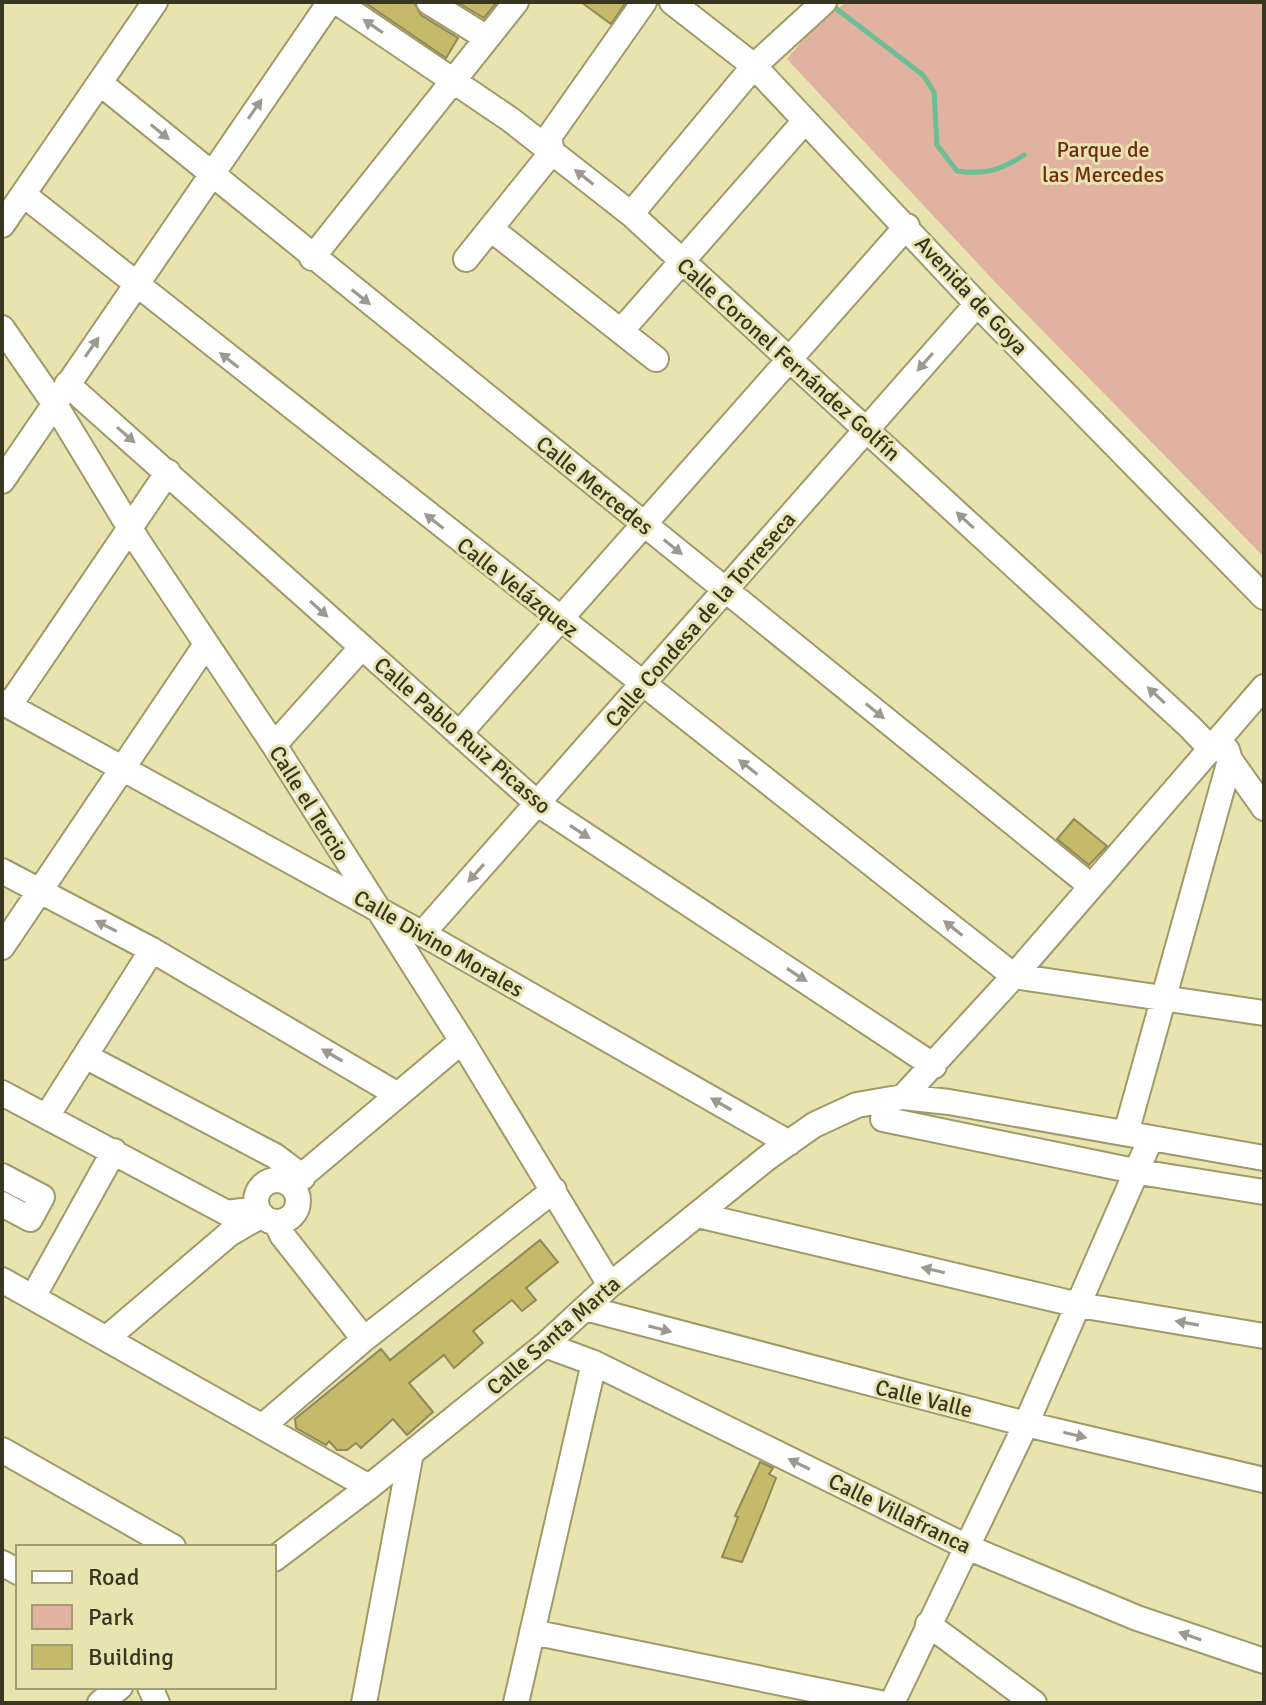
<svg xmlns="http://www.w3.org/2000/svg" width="1266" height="1705" font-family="Signika,sans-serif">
  <rect width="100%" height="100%" fill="#e9e3b0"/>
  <path fill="#e2b2a0" d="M 847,2 L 1264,2 L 1264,557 L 996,283 L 787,59 L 818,22 Z"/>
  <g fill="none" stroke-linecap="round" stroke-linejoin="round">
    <path stroke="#6bbe95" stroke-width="5" d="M 829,3 L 923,75 L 934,92 L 937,145 L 957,171 C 985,175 1001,170 1024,155"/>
  </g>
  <path fill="#c5b96a" stroke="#8f8859" stroke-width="2" d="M 364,2 L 414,2 L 421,15 L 458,38 L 446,58 Z
    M 457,2 L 497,2 L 484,18 Z
    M 581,2 L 626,2 L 611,24 Z
    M 1074,819 L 1107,846 L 1089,865 L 1057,839 Z
    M 540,1240 L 558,1262 L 526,1288 L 536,1300 L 522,1311 L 512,1300 L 473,1331 L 483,1343 L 454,1368 L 444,1355 L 409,1383 L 433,1412 L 407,1435 L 393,1419 L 361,1448 L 356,1443 L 347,1450 L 337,1450 L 329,1441 L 326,1445 L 296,1428 L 295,1419 L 381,1349 L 390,1360 Z
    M 760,1462 L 773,1468 L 769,1474 L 776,1478 L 764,1509 L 742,1562 L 722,1557 L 738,1517 L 735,1516 Z"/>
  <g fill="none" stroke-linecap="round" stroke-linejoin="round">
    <g stroke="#a09a69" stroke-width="28">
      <path id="minor" d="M 337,2 L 511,120 L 631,214 L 1189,726 L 1212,750
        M 429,2 L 487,38
        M 672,2 L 754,66 L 977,304 L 1264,597
        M 100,83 L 1091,886
        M 24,195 L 1014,976 L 1264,1013
        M 631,214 L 754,66 L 824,2
        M 2,225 L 155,2
        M 491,229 L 656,359
        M 312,258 L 516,2
        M 466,259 L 552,152 L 549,137 L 644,2
        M 2,328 L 54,403 L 139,543 L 274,745 L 462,1041 L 610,1285
        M 621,331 L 804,122
        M 67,384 L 538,804 L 934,1066
        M 2,481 L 330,2
        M 2,702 L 439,943 L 789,1143
        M 9,706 L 168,472
        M 459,734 L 907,226
        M 274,745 L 362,647
        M 1227,750 L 1230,760 L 1264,808
        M 2,871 L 152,950 L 398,1095
        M 422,934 L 977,304
        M 2,947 L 205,646
        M 85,1056 L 275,1156 L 303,1177
        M 2,1093 L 227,1213 L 257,1209
        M 903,1097 L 1014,976 L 1264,687
        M 47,1116 L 152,950
        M 883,1119 L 1139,1172 L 1264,1192
        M 1126,1133 L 1230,760
        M 2,1176 L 42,1197 L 30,1219 L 2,1204
        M256 1201a21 21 0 1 1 42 0a21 21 0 1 1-42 0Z
        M 291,1185 L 462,1041
        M 698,1215 L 1079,1305 L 1264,1336
        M 276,1222 L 282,1235 L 364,1339
        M 2,1280 L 369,1487
        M 33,1297 L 114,1151
        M 585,1308 L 1026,1424 L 1264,1480
        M 107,1338 L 229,1234 L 262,1215
        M 545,1345 L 594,1363 L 967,1547 L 1137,1618 L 1264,1661
        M 264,1425 L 364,1339 L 554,1190
        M 2,1450 L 173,1547
        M 274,1559 L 369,1487 L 545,1345 L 610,1285 L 767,1158 L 814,1125 L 857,1105 L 903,1097 L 949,1102 L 1264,1158
        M 2,1563 L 18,1572
        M 928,1624 L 1034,1703
        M 532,1632 L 880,1703
        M 150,1687 L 157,1703
        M 100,1703 L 120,1687
        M 364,1703 L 411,1453
        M 516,1703 L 594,1363
        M 892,1703 L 1026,1424 L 1151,1138"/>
    </g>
    <use href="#minor" stroke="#fff" stroke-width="24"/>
  </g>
  <defs><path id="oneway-solid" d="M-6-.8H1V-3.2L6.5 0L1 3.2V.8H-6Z" transform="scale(2)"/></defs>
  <g fill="#9c9a90">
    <use href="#oneway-solid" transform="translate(373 26) rotate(-146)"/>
    <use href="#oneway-solid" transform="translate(255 109) rotate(-55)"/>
    <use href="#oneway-solid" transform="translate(160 132) rotate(39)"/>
    <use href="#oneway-solid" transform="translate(584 177) rotate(-142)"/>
    <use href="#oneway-solid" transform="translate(361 297) rotate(39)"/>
    <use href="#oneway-solid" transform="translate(92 347) rotate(-55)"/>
    <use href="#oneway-solid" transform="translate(229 360) rotate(-142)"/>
    <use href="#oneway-solid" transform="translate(925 362) rotate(131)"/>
    <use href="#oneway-solid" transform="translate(126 435) rotate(41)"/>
    <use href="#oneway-solid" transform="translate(965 520) rotate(-137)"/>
    <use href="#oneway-solid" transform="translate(434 521) rotate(-142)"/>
    <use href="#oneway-solid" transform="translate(673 547) rotate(39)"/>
    <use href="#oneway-solid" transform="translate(319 609) rotate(42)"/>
    <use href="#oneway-solid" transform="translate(1156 695) rotate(-137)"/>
    <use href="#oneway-solid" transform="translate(875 711) rotate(39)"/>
    <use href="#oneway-solid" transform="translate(748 767) rotate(-142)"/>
    <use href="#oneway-solid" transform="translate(580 832) rotate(33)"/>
    <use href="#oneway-solid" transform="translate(476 873) rotate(132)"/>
    <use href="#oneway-solid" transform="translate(106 926) rotate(-153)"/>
    <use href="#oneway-solid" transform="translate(953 928) rotate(-142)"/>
    <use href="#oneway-solid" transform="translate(797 975) rotate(33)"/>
    <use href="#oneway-solid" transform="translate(332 1055) rotate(-150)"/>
    <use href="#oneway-solid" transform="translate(721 1104) rotate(-150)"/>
    <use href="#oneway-solid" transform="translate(933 1270) rotate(-167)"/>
    <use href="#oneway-solid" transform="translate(1187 1323) rotate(-170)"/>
    <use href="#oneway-solid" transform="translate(660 1329) rotate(15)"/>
    <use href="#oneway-solid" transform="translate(1075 1435) rotate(13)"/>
    <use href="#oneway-solid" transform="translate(799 1464) rotate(-154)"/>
    <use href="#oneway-solid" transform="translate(1190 1636) rotate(-161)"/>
  </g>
  <g text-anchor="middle" stroke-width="6" stroke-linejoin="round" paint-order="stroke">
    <g font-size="22" fill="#722d10" stroke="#e9e3b0">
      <text x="1103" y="157">Parque de<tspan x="1103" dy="25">las Mercedes</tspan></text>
    </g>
    <g font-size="22" fill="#383521" stroke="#e9e3b0">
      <text transform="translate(972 295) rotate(47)" y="8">Avenida de Goya</text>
      <text transform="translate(789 359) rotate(42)" y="8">Calle Coronel Fernández Golfín</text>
      <text transform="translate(595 485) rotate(39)" y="8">Calle Mercedes</text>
      <text transform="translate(518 587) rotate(38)" y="8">Calle Velázquez</text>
      <text transform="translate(700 619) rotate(-49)" y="8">Calle Condesa de la Torreseca</text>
      <text transform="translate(463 735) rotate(41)" y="8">Calle Pablo Ruiz Picasso</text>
      <text transform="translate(310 803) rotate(58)" y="8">Calle el Tercio</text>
      <text transform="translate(439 943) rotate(30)" y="8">Calle Divino Morales</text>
      <text transform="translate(553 1335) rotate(-41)" y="8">Calle Santa Marta</text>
      <text transform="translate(924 1398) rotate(14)" y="8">Calle Valle</text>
      <text transform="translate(900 1513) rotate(26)" y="8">Calle Villafranca</text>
    </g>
  </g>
  <rect width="1266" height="1705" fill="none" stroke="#383521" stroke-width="8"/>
  <rect x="16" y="1545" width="260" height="144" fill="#e9e3b0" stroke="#a29d77" stroke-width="2"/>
  <rect x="32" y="1571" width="40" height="12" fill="#ffffff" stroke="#a29d77" stroke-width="2"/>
  <text x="88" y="1585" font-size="24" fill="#383521">Road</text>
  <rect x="32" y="1605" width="40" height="24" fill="#e2b2a0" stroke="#a29d77" stroke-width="2"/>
  <text x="88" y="1625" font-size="24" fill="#383521">Park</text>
  <rect x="32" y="1645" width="40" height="24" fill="#c5b96a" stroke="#a29d77" stroke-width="2"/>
  <text x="88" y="1665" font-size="24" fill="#383521">Building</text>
</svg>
